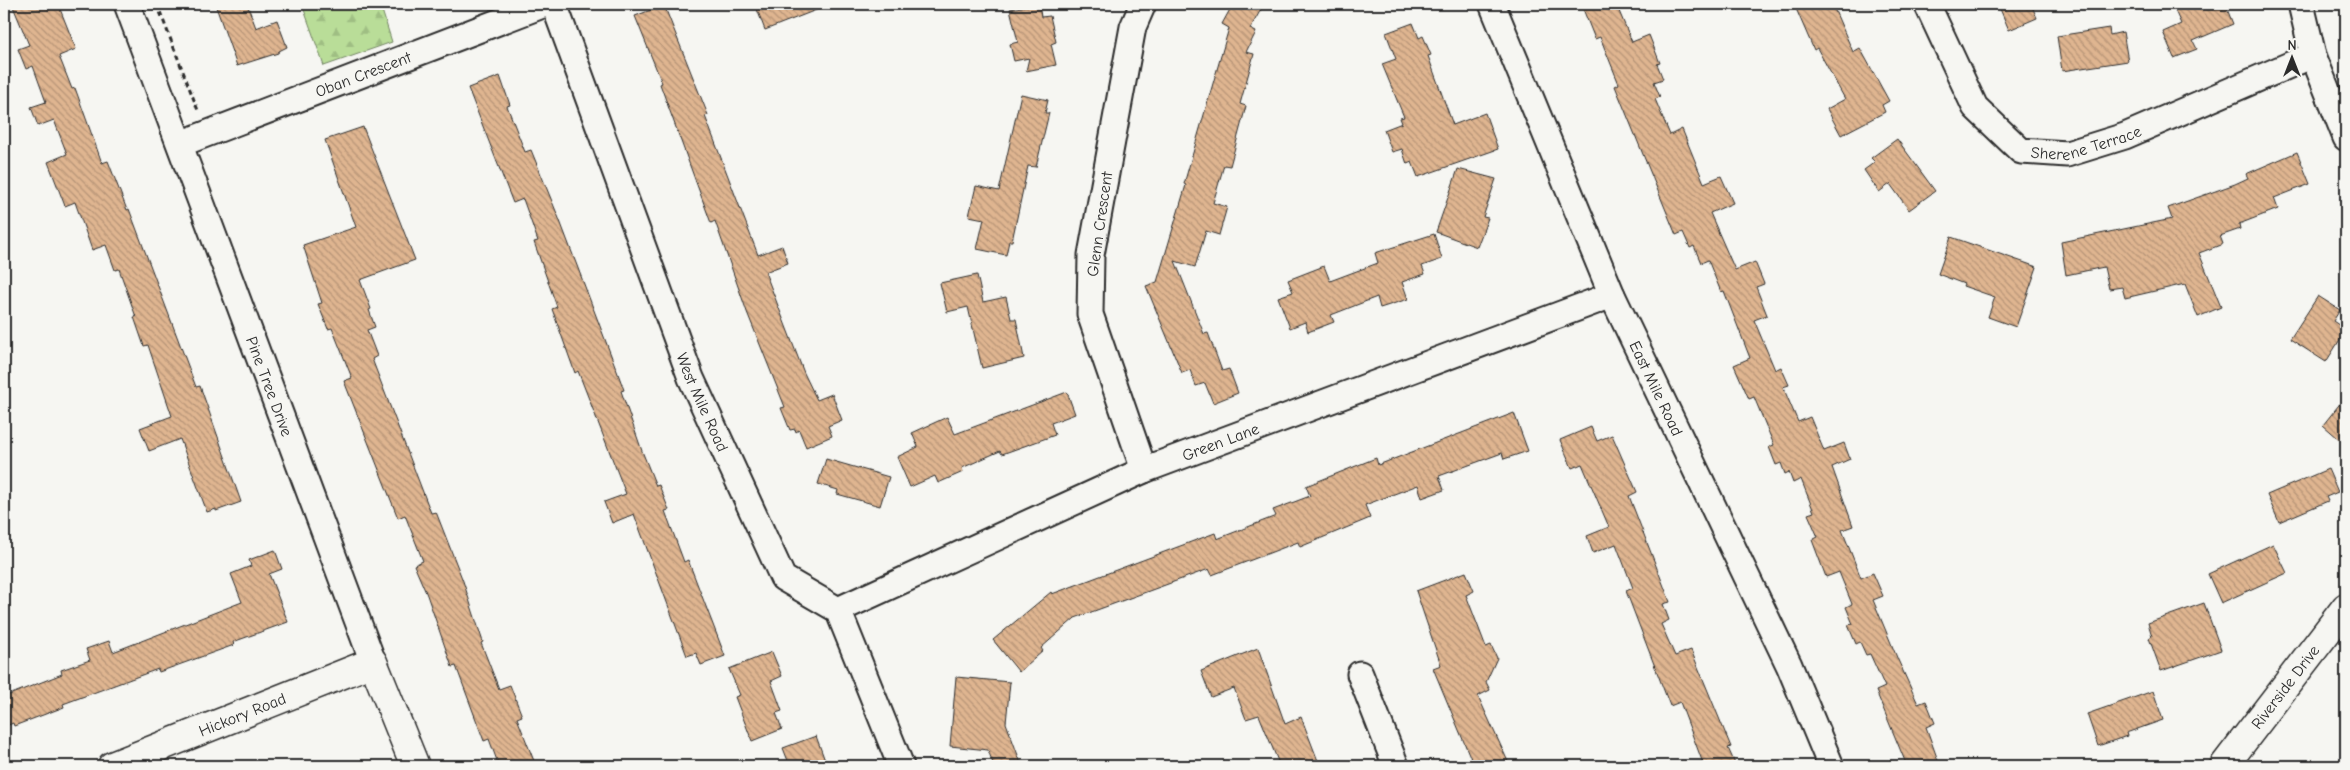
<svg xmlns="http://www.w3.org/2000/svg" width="2350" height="770" font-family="'Comic Neue',sans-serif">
  <defs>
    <pattern id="forest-firs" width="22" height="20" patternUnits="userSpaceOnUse" patternTransform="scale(1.25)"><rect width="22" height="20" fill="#b9dd98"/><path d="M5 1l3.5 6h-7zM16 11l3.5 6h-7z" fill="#9fbe83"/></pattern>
    <pattern id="building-back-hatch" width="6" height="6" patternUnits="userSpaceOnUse" patternTransform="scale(1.25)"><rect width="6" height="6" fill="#dfb590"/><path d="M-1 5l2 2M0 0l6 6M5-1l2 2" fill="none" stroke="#b59376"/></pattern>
  </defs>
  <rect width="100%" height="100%" fill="#f6f6f2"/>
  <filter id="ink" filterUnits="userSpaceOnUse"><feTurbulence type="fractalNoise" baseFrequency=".02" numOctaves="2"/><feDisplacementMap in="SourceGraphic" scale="10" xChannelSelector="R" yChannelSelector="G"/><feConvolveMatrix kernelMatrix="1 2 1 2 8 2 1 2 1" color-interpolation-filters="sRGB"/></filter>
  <g filter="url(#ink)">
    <path fill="url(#forest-firs)" stroke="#728462" d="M 302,4 L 380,4 L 392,42 L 324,66 Z"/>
    <path fill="url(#building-back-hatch)" stroke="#2b2b2b" d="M 12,4 L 58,4 L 76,49 L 59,56 L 72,89 L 75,88 L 102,163 L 108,161 L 127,210 L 129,209 L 196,387 L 200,386 L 241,502 L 216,511 L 216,509 L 207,512 L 180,439 L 149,451 L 140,428 L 172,416 L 148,345 L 144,346 L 134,317 L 136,317 L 119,269 L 115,270 L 106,245 L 92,250 L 75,202 L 65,206 L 48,162 L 67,154 L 54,120 L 38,126 L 31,107 L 46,102 L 33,66 L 26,69 L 18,49 L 29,45 Z
      M 215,4 L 247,4 L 256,28 L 277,20 L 287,47 L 279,51 L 278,53 L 237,66 Z
      M 755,4 L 828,4 L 829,5 L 765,30 Z
      M 1039,4 L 1041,17 L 1050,16 L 1056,42 L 1051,44 L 1056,65 L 1026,71 L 1029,58 L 1014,61 L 1010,44 L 1018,42 L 1010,9 Z
      M 1233,4 L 1264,4 L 1250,29 L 1256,32 L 1246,52 L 1254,54 L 1240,104 L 1246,106 L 1230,166 L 1224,165 L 1213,203 L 1227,207 L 1219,235 L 1206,231 L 1195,267 L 1175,261 L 1204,334 L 1208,333 L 1222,371 L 1229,369 L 1238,393 L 1213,403 L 1205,383 L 1196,386 L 1190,370 L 1182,373 L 1146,286 L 1157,282 L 1186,185 L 1184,184 L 1229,28 L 1222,24 Z
      M 1581,4 L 1616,4 L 1632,42 L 1649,35 L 1660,63 L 1657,64 L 1663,79 L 1654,82 L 1660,97 L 1655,99 L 1670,135 L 1682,129 L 1704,183 L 1721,176 L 1733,203 L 1710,213 L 1735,270 L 1755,262 L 1764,284 L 1756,287 L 1767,315 L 1754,320 L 1775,370 L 1781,367 L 1789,385 L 1783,387 L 1798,422 L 1810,417 L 1824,451 L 1844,443 L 1850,459 L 1832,467 L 1853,526 L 1842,530 L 1861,578 L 1873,573 L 1883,596 L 1873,600 L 1898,660 L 1918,704 L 1926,701 L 1935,723 L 1926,727 L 1940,766 L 1907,766 L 1876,691 L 1885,687 L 1870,654 L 1866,655 L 1860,642 L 1856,644 L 1848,625 L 1853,624 L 1846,607 L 1852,604 L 1839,572 L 1826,577 L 1812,540 L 1818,537 L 1808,514 L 1814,512 L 1801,479 L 1793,483 L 1789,472 L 1785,474 L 1781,463 L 1776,465 L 1769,447 L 1774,445 L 1754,397 L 1749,399 L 1734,365 L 1750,358 L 1724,291 L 1721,292 L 1708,260 L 1701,263 L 1694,246 L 1690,248 L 1683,232 L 1676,235 L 1615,86 L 1619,84 L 1600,37 L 1595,39 Z
      M 1794,4 L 1832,4 L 1853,52 L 1860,48 L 1889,101 L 1882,105 L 1885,112 L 1841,135 L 1827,109 L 1845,99 L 1817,48 L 1814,50 Z
      M 1998,4 L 2031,4 L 2037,18 L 2009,30 Z
      M 2172,4 L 2225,4 L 2233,24 L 2193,41 L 2197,49 L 2174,58 L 2163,32 L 2181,24 Z
      M 664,5 L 708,115 L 705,116 L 758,255 L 782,246 L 788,263 L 765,272 L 804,373 L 817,400 L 832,394 L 842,420 L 828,426 L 832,436 L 806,447 L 799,430 L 796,432 L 795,429 L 790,430 L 781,408 L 785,407 L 747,312 L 715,221 L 711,223 L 660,84 L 662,83 L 635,16 Z
      M 1413,23 L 1419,38 L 1423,36 L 1431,55 L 1428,56 L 1453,125 L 1485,113 L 1498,149 L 1418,177 L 1412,162 L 1407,164 L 1402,149 L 1392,152 L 1384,130 L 1402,123 L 1400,118 L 1404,117 L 1382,64 L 1396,59 L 1386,33 Z
      M 2109,28 L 2110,35 L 2123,32 L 2128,61 L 2062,71 L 2057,36 Z
      M 500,76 L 510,105 L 507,106 L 525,152 L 531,150 L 560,221 L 617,371 L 624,390 L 621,391 L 642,451 L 656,486 L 659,485 L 669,510 L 665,511 L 684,562 L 688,560 L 725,656 L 701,665 L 696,653 L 687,656 L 634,514 L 612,523 L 604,502 L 626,494 L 578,371 L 575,373 L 552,309 L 557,307 L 534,242 L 538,241 L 523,199 L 513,203 L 468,88 Z
      M 1021,94 L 1048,100 L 1045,113 L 1049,113 L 1036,167 L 1028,166 L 1012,241 L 1009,241 L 1006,255 L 977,249 L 984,219 L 969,216 L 976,186 L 999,191 Z
      M 363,127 L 415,260 L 360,280 L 371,309 L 369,310 L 375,327 L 367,330 L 377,356 L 372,359 L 431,513 L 436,512 L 463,581 L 483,642 L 481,643 L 499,689 L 510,685 L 522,716 L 517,718 L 536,766 L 499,766 L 489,739 L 484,741 L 456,666 L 452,667 L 427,595 L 414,565 L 423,561 L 405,515 L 398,518 L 344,381 L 352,378 L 332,328 L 328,329 L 318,304 L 322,303 L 303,245 L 356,227 L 325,140 Z
      M 1897,139 L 1935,191 L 1909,210 L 1890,184 L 1879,192 L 1864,170 L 1875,162 L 1871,158 Z
      M 2297,152 L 2310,184 L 2274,198 L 2278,209 L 2239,224 L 2240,229 L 2220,236 L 2223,244 L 2199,253 L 2221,307 L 2198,317 L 2185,284 L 2125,298 L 2122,287 L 2109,289 L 2104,267 L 2066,275 L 2061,242 L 2172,219 L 2168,208 L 2235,184 L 2248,178 L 2246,174 Z
      M 1458,169 L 1496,179 L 1483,217 L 1488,218 L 1477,247 L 1436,232 Z
      M 1434,234 L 1442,259 L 1422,266 L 1425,274 L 1402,282 L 1408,299 L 1380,308 L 1377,297 L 1331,315 L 1334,322 L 1308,332 L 1305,322 L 1290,328 L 1278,297 L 1293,292 L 1288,280 L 1324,266 L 1330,281 L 1378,263 L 1375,253 Z
      M 1951,237 L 2037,267 L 2016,327 L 1988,317 L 1995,297 L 1963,286 L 1964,284 L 1938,274 Z
      M 977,275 L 983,302 L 1006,297 L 1011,319 L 1016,319 L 1024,358 L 982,368 L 968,307 L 947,312 L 940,283 Z
      M 2318,296 L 2340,310 L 2333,321 L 2346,330 L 2326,362 L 2290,339 Z
      M 1067,392 L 1075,414 L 1051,423 L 1055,435 L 1002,454 L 1000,451 L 962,468 L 963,472 L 938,483 L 935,476 L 910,487 L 897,457 L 918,447 L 912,433 L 947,417 L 955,434 Z
      M 2346,396 L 2346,445 L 2323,425 Z
      M 1514,413 L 1528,451 L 1504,459 L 1502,453 L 1439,476 L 1444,490 L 1422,498 L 1418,485 L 1365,505 L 1370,518 L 1300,547 L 1298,542 L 1212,575 L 1209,569 L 1075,618 L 1041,648 L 1043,651 L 1019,672 L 993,640 L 1051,592 L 1052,594 L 1215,533 L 1217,539 L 1276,516 L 1273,510 L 1310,496 L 1306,486 L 1376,458 L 1378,465 Z
      M 1591,427 L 1597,441 L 1612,435 L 1637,492 L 1629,496 L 1670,602 L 1663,604 L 1669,620 L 1661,624 L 1675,656 L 1691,650 L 1731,747 L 1728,748 L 1736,766 L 1704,766 L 1680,702 L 1670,706 L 1626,591 L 1633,588 L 1616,544 L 1593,553 L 1587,536 L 1609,527 L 1582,464 L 1572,468 L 1560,440 Z
      M 826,459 L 889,477 L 880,506 L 837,494 L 838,490 L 818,484 Z
      M 2328,469 L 2338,492 L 2326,497 L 2328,501 L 2279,522 L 2267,495 Z
      M 2273,544 L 2287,573 L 2221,603 L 2208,574 Z
      M 275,550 L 282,569 L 269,574 L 288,622 L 233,642 L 234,645 L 159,672 L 158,669 L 63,704 L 64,707 L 14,726 L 13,723 L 4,727 L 4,697 L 62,674 L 61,670 L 90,660 L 86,649 L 109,641 L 113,652 L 242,602 L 231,574 L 251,566 L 249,560 Z
      M 1466,572 L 1474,591 L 1466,595 L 1486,647 L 1491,645 L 1497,658 L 1486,682 L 1490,690 L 1478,696 L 1510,766 L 1474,766 L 1433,668 L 1441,665 L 1416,591 Z
      M 2204,603 L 2221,650 L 2161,671 L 2149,638 L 2152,636 L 2148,623 Z
      M 1258,648 L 1285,724 L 1301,717 L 1320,766 L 1280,766 L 1259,715 L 1246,719 L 1234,688 L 1211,697 L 1201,671 Z
      M 772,652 L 782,676 L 771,681 L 782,711 L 776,713 L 782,729 L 752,741 L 735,697 L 740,695 L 729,669 Z
      M 956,677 L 1010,682 L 1006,723 L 1022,766 L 994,766 L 988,750 L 950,746 Z
      M 2153,691 L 2163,720 L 2126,733 L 2127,736 L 2098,746 L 2087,714 Z
      M 816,736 L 827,766 L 790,766 L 783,748 Z"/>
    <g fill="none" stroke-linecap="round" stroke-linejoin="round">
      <g stroke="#2b2b2b" stroke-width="29">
        <g id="minor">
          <path id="s1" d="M 127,4 L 373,662"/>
          <path id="s2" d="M 554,4 L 691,378 L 783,578 L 838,610 L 901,766"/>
          <path d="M 1143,4 L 1133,27 L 1091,255 L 1090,314 L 1144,470"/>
          <path id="s3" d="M 1492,4 L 1612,295 L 1789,665 L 1831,766"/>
          <path id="s4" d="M 1927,4 L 1975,107 L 2021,151 L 2067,154 L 2125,136 L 2313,55"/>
          <path d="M 2301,4 L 2313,55 L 2346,138"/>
          <path id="s5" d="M 180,144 L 545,4"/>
          <path id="s6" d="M 838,610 L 1144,470 L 1612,295"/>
          <path d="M 1360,674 L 1396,766"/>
        </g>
      </g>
      <g stroke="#2b2b2b" stroke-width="31">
        <g id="tertiary">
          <path id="s7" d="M 112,766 L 373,662 L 415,766"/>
        </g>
      </g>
      <g stroke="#2b2b2b" stroke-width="31">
        <g id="secondary">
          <path id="s8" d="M 2224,766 L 2346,607"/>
        </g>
      </g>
      <path stroke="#2b2b2b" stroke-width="3" stroke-dasharray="5 4" stroke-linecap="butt" d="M 157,4 L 199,113"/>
      <use href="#minor" stroke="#f6f6f2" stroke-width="25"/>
      <use href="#tertiary" stroke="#f6f6f2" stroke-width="28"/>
      <use href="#secondary" stroke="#f6f6f2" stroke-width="28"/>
    </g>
  </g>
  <g text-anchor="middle" stroke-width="4" stroke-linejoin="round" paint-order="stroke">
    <g font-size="16" fill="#2b2b2b" stroke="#f6f6f2">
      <text dy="6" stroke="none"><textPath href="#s5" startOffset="196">Oban Crescent</textPath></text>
      <text dy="6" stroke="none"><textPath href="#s4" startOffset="244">Sherene Terrace</textPath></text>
      <text transform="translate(1099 224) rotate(-82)" y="6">Glenn Crescent</text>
      <text dy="6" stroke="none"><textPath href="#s1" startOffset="408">Pine Tree Drive</textPath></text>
      <text dy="6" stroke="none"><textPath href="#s3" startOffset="418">East Mile Road</textPath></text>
      <text dy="6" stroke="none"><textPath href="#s2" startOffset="425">West Mile Road</textPath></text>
      <text dy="6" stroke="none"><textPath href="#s6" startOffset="418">Green Lane</textPath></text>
      <text dy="6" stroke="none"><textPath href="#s8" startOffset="100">Riverside Drive</textPath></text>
      <text dy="6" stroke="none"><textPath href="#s7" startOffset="140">Hickory Road</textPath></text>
    </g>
  </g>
  <rect width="2350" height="770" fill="none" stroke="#f6f6f2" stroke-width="20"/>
  <rect x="10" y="10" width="2330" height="750" fill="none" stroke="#2b2b2b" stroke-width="2" filter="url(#ink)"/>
  <g transform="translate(2292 58)" stroke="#f6f6f2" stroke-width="4" paint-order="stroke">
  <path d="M0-4L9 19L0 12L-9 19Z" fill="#2b2b2b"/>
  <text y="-8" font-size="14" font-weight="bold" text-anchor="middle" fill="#2b2b2b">N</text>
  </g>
</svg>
